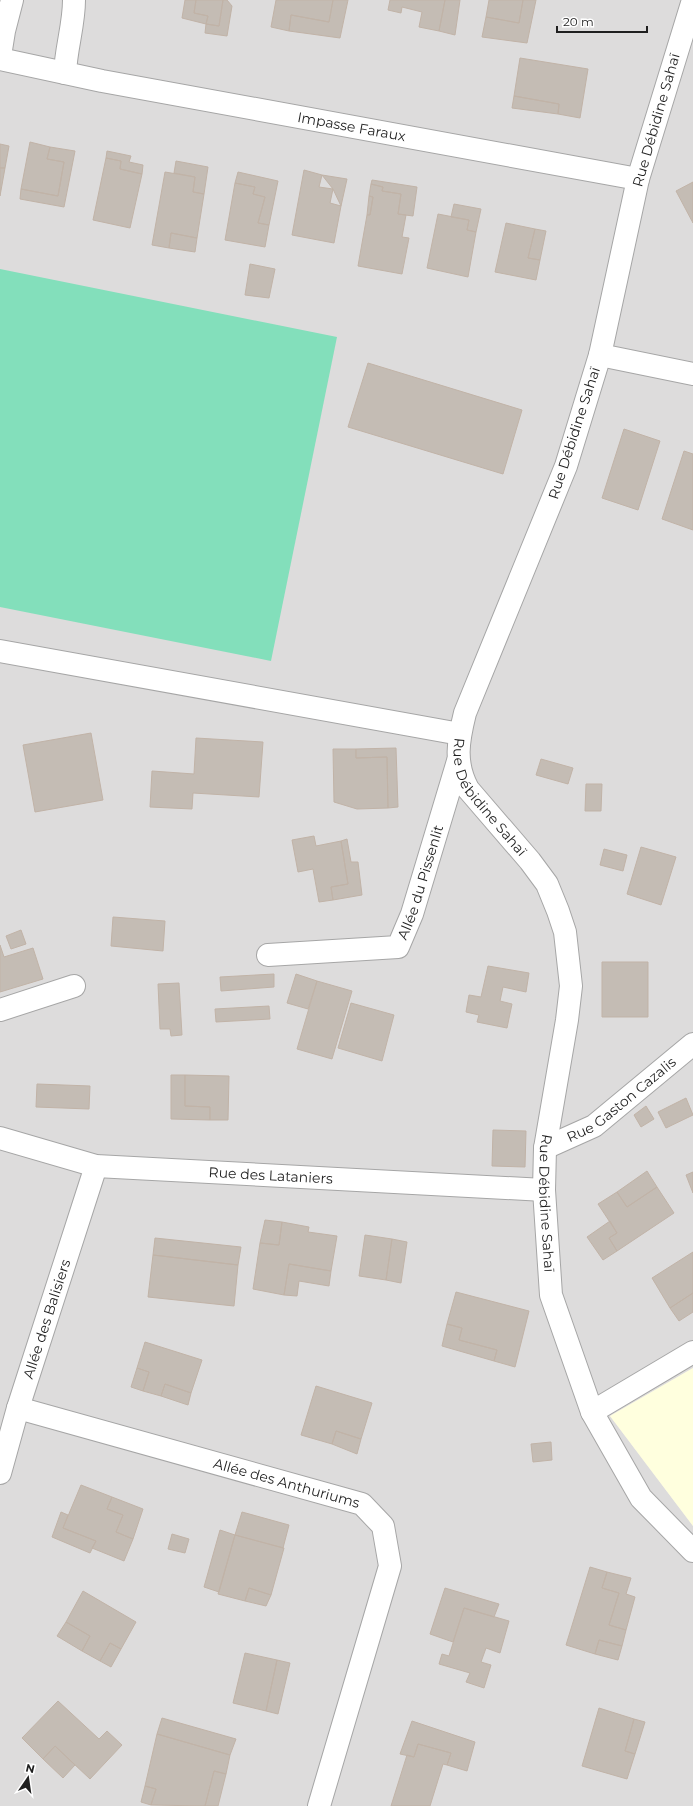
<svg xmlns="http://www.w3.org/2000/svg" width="693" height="1806" font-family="Montserrat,sans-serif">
  <rect width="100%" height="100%" fill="#f0ece5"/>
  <path fill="#dddcdc" d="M 0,0 L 693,0 L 693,1368 L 610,1416 L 693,1526 L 693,1806 L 0,1806 Z"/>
  <path fill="#ffffde" d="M 693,1368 L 693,1526 L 610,1416 Z"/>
  <path fill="#83dfbb" d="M 0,269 L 337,337 L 271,661 L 0,607 Z"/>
  <path fill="#c4bcb4" stroke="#c1b3a7" d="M 185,0 L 196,0 L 194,13 L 208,16 L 206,24 L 182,18 Z
    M 196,0 L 223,0 L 219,26 L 206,24 L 208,16 L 194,13 Z
    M 223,0 L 227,0 L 232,6 L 227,36 L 205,33 L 206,24 L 219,26 Z
    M 276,0 L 333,0 L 329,22 L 291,15 L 289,31 L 271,27 Z
    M 333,0 L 348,0 L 340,38 L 289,31 L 291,15 L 329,22 Z
    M 390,0 L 445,0 L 439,31 L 419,27 L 422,12 L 402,7 L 401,13 L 388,10 Z
    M 445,0 L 460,0 L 455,35 L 439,31 Z
    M 489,0 L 523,0 L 519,23 L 486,17 Z
    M 523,0 L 536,0 L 527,43 L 482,37 L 486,17 L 519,23 Z
    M 520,58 L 588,69 L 580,118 L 558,114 L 559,104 L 514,96 Z
    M 514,96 L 559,104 L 558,114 L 512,108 Z
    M 30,142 L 50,147 L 47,159 L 64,162 L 58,196 L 21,189 Z
    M 0,144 L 9,146 L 5,168 L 0,168 Z
    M 50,147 L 75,151 L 64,207 L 20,199 L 21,189 L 58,196 L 64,162 L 47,159 Z
    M 107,151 L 131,156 L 129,162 L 143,165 L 142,174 L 120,169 L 121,161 L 106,158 Z
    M 106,158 L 121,161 L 120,169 L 142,174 L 130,228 L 93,220 Z
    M 176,161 L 208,167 L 204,194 L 193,192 L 195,177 L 174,173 Z
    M 0,168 L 5,168 L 0,196 Z
    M 304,170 L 322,175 L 319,187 L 333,189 L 330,203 L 341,206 L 334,243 L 292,235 Z
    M 165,172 L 195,177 L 193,192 L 204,194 L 197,238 L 171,233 L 169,248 L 152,245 Z
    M 238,172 L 278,181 L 269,225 L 258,223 L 265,197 L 253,194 L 255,187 L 235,183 Z
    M 322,175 L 347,179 L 341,206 L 333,189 Z
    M 372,180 L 417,187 L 413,216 L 398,214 L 401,194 L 382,191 L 383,187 L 371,184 Z
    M 693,182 L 693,223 L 676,191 Z
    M 235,183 L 255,187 L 253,194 L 265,197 L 258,223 L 269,225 L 265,247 L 225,240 Z
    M 371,184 L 383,187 L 382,191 L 401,194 L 398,214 L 406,215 L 402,237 L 409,238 L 402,274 L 358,266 L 367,215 L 370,215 L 373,197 L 369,196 Z
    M 369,196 L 373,197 L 370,215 L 367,215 Z
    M 454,204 L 481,209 L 476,232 L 467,230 L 469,220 L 451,217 Z
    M 438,214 L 469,220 L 467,230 L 476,232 L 468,277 L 427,268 Z
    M 506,223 L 535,229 L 528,258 L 540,260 L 536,280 L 495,272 Z
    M 535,229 L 546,231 L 540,260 L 528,258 Z
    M 171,233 L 197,238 L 195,252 L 169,248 Z
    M 250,264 L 275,269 L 269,298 L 245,295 Z
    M 368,363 L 522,410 L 503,474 L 348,427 Z
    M 624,429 L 660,441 L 638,510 L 602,498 Z
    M 684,451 L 693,454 L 693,530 L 662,519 Z
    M 91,733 L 103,800 L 35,812 L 23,745 Z
    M 196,738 L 263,742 L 259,797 L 193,793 L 192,809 L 150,807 L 152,771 L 194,774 Z
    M 396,748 L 398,807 L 388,808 L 387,757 L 356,758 L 356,749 Z
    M 333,749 L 356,749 L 356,758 L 387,757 L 388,808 L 357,809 L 334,802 Z
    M 541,759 L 573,768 L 568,784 L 536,775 Z
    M 586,784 L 602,784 L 601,811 L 585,811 Z
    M 314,836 L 316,846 L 341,841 L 348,884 L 331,887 L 333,900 L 319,902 L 313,869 L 298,872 L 292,840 Z
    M 347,839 L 351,862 L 358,862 L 362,895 L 333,900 L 331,887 L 348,884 L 341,841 Z
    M 641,847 L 676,857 L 661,905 L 627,894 Z
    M 604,849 L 627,855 L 623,871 L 600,865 Z
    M 113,917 L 165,921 L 163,951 L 111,946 Z
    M 21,930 L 26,944 L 11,949 L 6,936 Z
    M 0,945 L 4,957 L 33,948 L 43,979 L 0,992 Z
    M 602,962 L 648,962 L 648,1017 L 602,1017 Z
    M 488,966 L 529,973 L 526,992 L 503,987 L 500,1001 L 512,1004 L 507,1028 L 477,1022 L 479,1015 L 466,1012 L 469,995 L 481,997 Z
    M 274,974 L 274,987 L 221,991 L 220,977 Z
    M 296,974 L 317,981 L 308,1009 L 287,1003 Z
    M 317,981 L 352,991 L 332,1059 L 297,1049 Z
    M 179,983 L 182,1035 L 171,1036 L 170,1029 L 160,1029 L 158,984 Z
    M 351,1003 L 394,1015 L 382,1061 L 338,1048 Z
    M 269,1006 L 270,1019 L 216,1022 L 215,1009 Z
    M 171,1075 L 185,1075 L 185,1106 L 210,1107 L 210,1120 L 171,1119 Z
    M 185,1075 L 229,1076 L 228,1120 L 210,1120 L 210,1107 L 185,1106 Z
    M 37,1084 L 90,1086 L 89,1109 L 36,1107 Z
    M 686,1098 L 693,1115 L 666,1128 L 658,1112 Z
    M 646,1106 L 654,1119 L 641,1127 L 634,1115 Z
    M 493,1130 L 526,1131 L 525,1167 L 492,1166 Z
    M 647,1171 L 657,1187 L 627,1207 L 617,1192 Z
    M 693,1172 L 693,1193 L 686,1175 Z
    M 657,1187 L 674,1213 L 617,1251 L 609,1238 L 617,1233 L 598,1204 L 617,1192 L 627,1207 Z
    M 265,1220 L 282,1222 L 279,1245 L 260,1243 Z
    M 610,1221 L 617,1233 L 609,1238 L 617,1251 L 603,1260 L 587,1237 Z
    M 282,1222 L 309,1227 L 308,1232 L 337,1236 L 331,1271 L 289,1264 L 284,1295 L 253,1289 L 260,1243 L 279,1245 Z
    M 365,1235 L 392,1239 L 386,1280 L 359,1276 Z
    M 155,1238 L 241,1247 L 238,1265 L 153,1255 Z
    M 392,1239 L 407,1242 L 401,1283 L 386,1280 Z
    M 693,1252 L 693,1293 L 670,1308 L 652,1278 Z
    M 153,1255 L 238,1265 L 234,1306 L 148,1297 Z
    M 289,1264 L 331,1271 L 329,1286 L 299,1281 L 297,1296 L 284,1295 Z
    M 456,1292 L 529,1311 L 515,1367 L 494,1361 L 497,1350 L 459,1340 L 462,1328 L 447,1324 Z
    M 693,1293 L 693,1312 L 679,1321 L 670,1308 Z
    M 447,1324 L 462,1328 L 459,1340 L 497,1350 L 494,1361 L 442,1346 Z
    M 145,1342 L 202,1360 L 191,1393 L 165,1384 L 161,1396 L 143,1391 L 149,1372 L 137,1368 Z
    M 137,1368 L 149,1372 L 143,1391 L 131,1387 Z
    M 165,1384 L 191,1393 L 188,1405 L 161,1396 Z
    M 316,1386 L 372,1403 L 361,1439 L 336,1431 L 332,1444 L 301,1435 Z
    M 336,1431 L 361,1439 L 357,1454 L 332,1444 Z
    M 551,1442 L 552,1460 L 533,1462 L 531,1444 Z
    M 81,1485 L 112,1497 L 107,1509 L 123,1515 L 116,1532 L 133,1539 L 124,1561 L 92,1548 L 96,1541 L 63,1528 Z
    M 112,1497 L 143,1509 L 133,1539 L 116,1532 L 123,1515 L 107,1509 Z
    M 61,1512 L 68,1515 L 63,1528 L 96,1541 L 90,1553 L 52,1537 Z
    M 242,1512 L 289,1525 L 283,1548 L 235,1535 Z
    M 220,1530 L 235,1535 L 219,1592 L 204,1587 Z
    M 172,1534 L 189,1539 L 185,1553 L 168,1549 Z
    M 235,1535 L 284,1548 L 271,1595 L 249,1588 L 245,1601 L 218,1594 Z
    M 590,1567 L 607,1572 L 602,1588 L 619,1593 L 609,1625 L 626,1630 L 622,1646 L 599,1640 L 595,1654 L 566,1645 Z
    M 607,1572 L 631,1578 L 626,1594 L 635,1597 L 626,1630 L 609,1625 L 619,1593 L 602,1588 Z
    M 249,1588 L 271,1595 L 266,1606 L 245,1601 Z
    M 445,1588 L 499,1604 L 494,1617 L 464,1608 L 453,1642 L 430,1634 Z
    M 83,1591 L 136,1622 L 121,1649 L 110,1643 L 100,1661 L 82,1651 L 90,1636 L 66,1622 Z
    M 464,1608 L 509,1621 L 500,1653 L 486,1648 L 481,1662 L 491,1665 L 484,1688 L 466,1682 L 470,1673 L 439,1664 L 442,1654 L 449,1656 Z
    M 66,1622 L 90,1636 L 82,1651 L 57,1636 Z
    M 599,1640 L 622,1646 L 618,1660 L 595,1654 Z
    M 110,1643 L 121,1649 L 111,1667 L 100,1661 Z
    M 245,1653 L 277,1660 L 266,1711 L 233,1703 Z
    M 277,1660 L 290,1663 L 278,1714 L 266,1711 Z
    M 58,1701 L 99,1739 L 107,1731 L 122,1745 L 90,1779 L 55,1746 L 43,1759 L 22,1738 Z
    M 599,1708 L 634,1719 L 625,1751 L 635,1754 L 627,1779 L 582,1766 Z
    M 162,1718 L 236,1739 L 230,1755 L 157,1734 Z
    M 634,1719 L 645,1722 L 635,1754 L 625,1751 Z
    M 412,1721 L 475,1742 L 467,1771 L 447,1765 L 451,1753 L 418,1744 L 414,1757 L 400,1754 Z
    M 157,1734 L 230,1755 L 226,1774 L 214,1771 L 205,1806 L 151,1805 L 156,1789 L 145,1786 Z
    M 418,1744 L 451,1753 L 447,1765 L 443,1764 L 430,1806 L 391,1806 L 407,1755 L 414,1757 Z
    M 55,1746 L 75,1765 L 63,1778 L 43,1759 Z
    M 214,1771 L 226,1774 L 218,1806 L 205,1806 Z
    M 145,1786 L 156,1789 L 151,1805 L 141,1802 Z"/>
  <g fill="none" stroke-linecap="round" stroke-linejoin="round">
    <g stroke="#a6a6a6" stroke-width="24">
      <g id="minor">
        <path id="s1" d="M 693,0 L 638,179 L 600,355 L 566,466 L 465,713 C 458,741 454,763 468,789 L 530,861 L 547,884 L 558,911 L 565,932 L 571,986 L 567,1020 L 545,1148 L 544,1190 L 551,1295 L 592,1412 L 641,1498 L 693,1551"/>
        <path d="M 0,56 L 4,31 L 12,0"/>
        <path id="s2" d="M 0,59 L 102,81 L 638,179"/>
        <path d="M 65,73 C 66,48 74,25 74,0"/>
        <path d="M 600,355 L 693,374"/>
        <path d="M 0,651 L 460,734"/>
        <path id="s3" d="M 268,955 L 398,947 L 412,914 L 458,761"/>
        <path d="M 0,1010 L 74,986"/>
        <path id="s4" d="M 0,1138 L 96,1166 L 544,1190"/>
        <path id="s5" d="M 545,1148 L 594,1126 L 693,1044"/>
        <path id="s6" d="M 18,1408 L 362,1504 L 383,1526 L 390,1566 L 319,1806"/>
        <path d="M 592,1412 L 693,1352"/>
        <path id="s7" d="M 0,1473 L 18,1408 L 96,1166"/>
      </g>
    </g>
    <use href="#minor" stroke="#fff" stroke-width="22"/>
  </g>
  <g text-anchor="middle" stroke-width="3.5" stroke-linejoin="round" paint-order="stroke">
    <g font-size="14" fill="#1f1f1f" stroke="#fff">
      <text transform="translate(656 120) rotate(-74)" y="5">Rue Débidine Sahaï</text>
      <text dy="5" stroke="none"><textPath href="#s2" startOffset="358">Impasse Faraux</textPath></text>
      <text transform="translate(574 433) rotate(-72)" y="5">Rue Débidine Sahaï</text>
      <text dy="5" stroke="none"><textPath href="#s1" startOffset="845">Rue Débidine Sahaï</textPath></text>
      <text dy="5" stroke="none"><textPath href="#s3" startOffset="199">Allée du Pissenlit</textPath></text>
      <text dy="5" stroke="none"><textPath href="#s5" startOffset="91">Rue Gaston Cazalis</textPath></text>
      <text dy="5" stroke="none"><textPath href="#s4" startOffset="275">Rue des Lataniers</textPath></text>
      <text dy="5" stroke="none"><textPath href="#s1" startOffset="1277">Rue Débidine Sahaï</textPath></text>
      <text dy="5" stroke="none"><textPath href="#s7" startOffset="161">Allée des Balisiers</textPath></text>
      <text dy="5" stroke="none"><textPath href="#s6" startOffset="279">Allée des Anthuriums</textPath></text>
    </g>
  </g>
  <g transform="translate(28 1778) rotate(13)" stroke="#ffffff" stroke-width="3" paint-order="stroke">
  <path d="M0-3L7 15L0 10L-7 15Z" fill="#1f1f1f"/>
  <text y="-6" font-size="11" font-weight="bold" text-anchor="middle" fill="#1f1f1f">N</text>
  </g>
  <path d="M557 26v6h90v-6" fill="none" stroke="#1f1f1f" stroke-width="2"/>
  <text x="563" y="26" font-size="12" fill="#1f1f1f" stroke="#ffffff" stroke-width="3" paint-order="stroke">20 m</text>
</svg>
